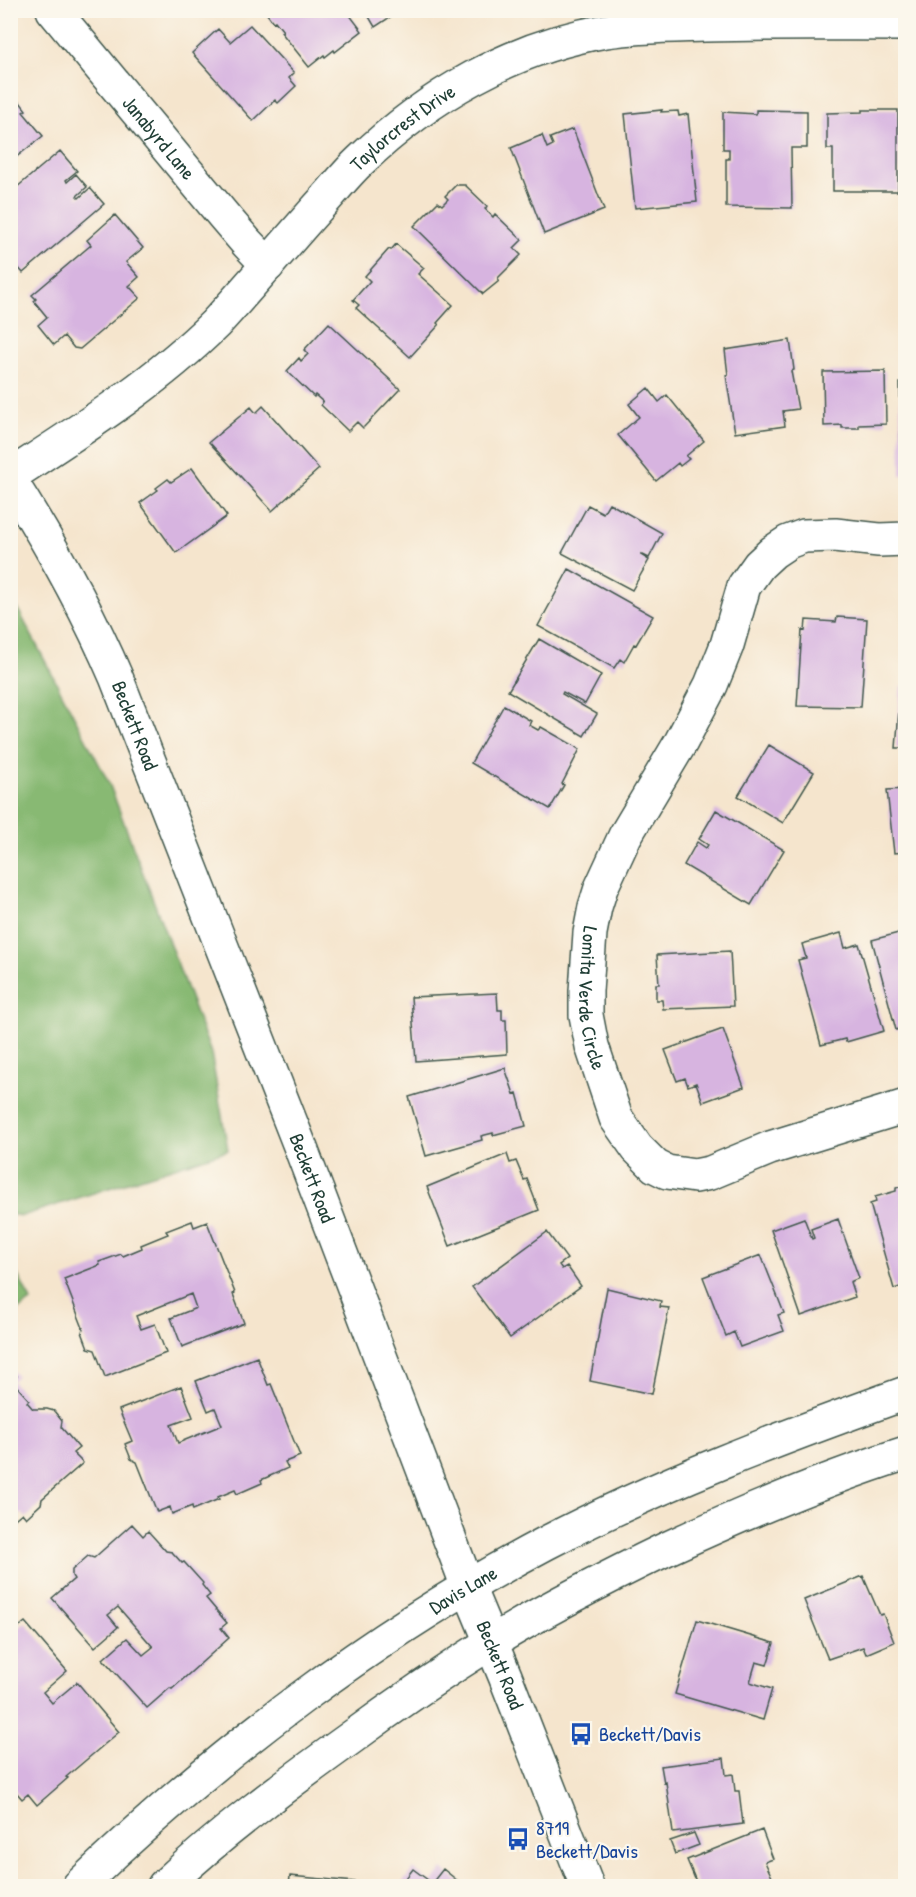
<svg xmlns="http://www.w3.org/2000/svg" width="916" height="1897" font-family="'Patrick Hand',sans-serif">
  <rect width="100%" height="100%" fill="#fbf7ec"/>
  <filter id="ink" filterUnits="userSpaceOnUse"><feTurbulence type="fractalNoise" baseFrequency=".0167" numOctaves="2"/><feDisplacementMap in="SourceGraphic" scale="12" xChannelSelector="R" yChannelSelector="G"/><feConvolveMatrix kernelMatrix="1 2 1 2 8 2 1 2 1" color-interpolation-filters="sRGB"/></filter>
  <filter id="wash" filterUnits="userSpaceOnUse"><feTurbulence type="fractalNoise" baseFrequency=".008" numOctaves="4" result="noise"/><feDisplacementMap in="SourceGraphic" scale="24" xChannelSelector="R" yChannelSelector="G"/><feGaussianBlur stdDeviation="1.35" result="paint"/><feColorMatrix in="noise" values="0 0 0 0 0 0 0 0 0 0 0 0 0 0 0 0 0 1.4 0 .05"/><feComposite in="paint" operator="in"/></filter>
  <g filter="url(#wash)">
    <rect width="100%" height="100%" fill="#f5e5cd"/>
    <path fill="#88b973" stroke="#547b54" stroke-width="1.5" d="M 11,596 L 109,783 L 211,1053 L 228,1150 L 22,1216 L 10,1214 Z
      M 10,1260 L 31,1301 L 11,1315 L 10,1315 Z"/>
    <g id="blocks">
      <path fill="#d7b4e0" d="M 264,10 L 346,10 L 362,31 L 335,52 L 334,50 L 325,57 L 324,55 L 309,67 L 281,32 L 283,31 L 275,21 L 273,22 Z
        M 365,10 L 401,10 L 375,27 Z
        M 250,25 L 294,73 L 289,78 L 296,86 L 278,103 L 275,100 L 253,121 L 192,53 L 218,29 L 230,42 Z
        M 10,99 L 16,105 L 20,102 L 26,110 L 23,112 L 43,136 L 10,162 Z
        M 662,110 L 661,112 L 678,111 L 679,116 L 688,114 L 697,202 L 635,208 L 625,114 Z
        M 756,110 L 807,111 L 807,148 L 791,148 L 792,208 L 726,207 L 726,159 L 729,159 L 729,149 L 723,149 L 723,112 L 756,114 Z
        M 862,110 L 898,110 L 898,191 L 833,191 L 833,149 L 827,149 L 827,113 L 862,112 Z
        M 573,129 L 604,210 L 544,234 L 511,148 L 542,135 L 547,148 L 553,145 L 550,138 Z
        M 60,151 L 77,171 L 66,180 L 67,182 L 76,174 L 87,187 L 77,196 L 79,198 L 90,188 L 104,204 L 23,273 L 10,258 L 10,193 Z
        M 456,185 L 465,185 L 487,206 L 485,209 L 493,217 L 495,214 L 522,240 L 514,248 L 521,255 L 498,278 L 499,281 L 483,294 L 414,226 L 438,202 L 442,205 L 448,199 L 445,196 Z
        M 115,215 L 143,248 L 126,262 L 139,277 L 129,286 L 140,298 L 80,349 L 74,348 L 64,336 L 54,345 L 38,325 L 47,317 L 34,301 L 36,299 L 32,295 L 91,245 L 87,240 Z
        M 396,244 L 424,268 L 418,274 L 453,305 L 437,323 L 439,325 L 410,357 L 356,308 L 359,305 L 353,300 L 370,281 L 365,276 L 389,249 L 391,250 Z
        M 329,323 L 400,389 L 363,428 L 357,422 L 348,431 L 321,405 L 323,402 L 315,395 L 314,397 L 287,371 L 299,358 L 301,361 L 308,354 L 304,350 Z
        M 790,340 L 794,370 L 791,371 L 798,409 L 783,411 L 785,426 L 735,433 L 726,375 L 728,375 L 725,350 Z
        M 885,371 L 886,424 L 859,425 L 859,428 L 842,428 L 842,425 L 824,426 L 823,372 Z
        M 900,383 L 906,383 L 906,475 L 901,475 Z
        M 648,388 L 659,402 L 667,395 L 704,441 L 686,456 L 689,459 L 680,466 L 678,463 L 656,481 L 618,435 L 639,417 L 629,404 Z
        M 263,406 L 319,469 L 272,511 L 209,442 L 251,407 L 256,413 Z
        M 192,468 L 227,516 L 176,553 L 140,503 L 158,490 L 156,488 L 168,479 L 171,482 Z
        M 609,503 L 662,533 L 649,558 L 641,554 L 641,555 L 649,560 L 632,590 L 562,553 L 588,505 L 603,513 Z
        M 569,569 L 653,616 L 636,645 L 634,644 L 624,662 L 620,659 L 614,668 L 538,626 Z
        M 837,617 L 867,619 L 861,707 L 797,706 L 802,630 L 805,631 L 806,620 L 836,622 Z
        M 539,639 L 601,675 L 585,704 L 563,692 L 562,694 L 597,714 L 584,736 L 508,691 Z
        M 901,686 L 906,686 L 906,748 L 896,748 Z
        M 504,705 L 531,721 L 529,725 L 538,730 L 541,727 L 580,749 L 562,784 L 564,785 L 550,809 L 471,763 Z
        M 769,745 L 814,772 L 783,823 L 738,796 Z
        M 906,789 L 906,852 L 894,853 L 887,790 Z
        M 716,810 L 784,850 L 751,905 L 684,865 L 697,842 L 706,848 L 708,845 L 699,839 Z
        M 906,931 L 906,1027 L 896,1030 L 872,940 Z
        M 841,933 L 845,948 L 859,944 L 884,1031 L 846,1042 L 845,1039 L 821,1045 L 798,960 L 806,958 L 802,944 Z
        M 730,951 L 733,1006 L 663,1009 L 662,1000 L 656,1000 L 656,984 L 659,984 L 657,955 Z
        M 497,993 L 498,1010 L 502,1010 L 502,1020 L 506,1020 L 507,1054 L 416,1061 L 411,997 Z
        M 723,1029 L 744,1087 L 703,1102 L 696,1083 L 688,1086 L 685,1078 L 677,1081 L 665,1050 Z
        M 505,1068 L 514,1094 L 517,1093 L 526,1126 L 493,1135 L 493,1133 L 481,1136 L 482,1140 L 426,1156 L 409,1097 Z
        M 507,1154 L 510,1163 L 516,1161 L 524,1180 L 527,1179 L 539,1210 L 450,1246 L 427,1187 Z
        M 906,1185 L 906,1285 L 894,1289 L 870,1204 L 876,1202 L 875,1197 L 896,1191 L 896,1188 Z
        M 804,1218 L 812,1239 L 814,1238 L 811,1229 L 838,1219 L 859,1278 L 850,1282 L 855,1297 L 801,1316 L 771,1230 Z
        M 192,1221 L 194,1227 L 207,1222 L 235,1293 L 233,1294 L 244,1323 L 182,1347 L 171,1318 L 196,1308 L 191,1294 L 136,1316 L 141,1329 L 155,1324 L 166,1353 L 105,1377 L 95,1350 L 88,1348 L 82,1332 L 83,1328 L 64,1279 L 100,1265 L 99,1262 L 121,1254 L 123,1256 L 142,1248 L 141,1245 L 168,1234 L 166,1231 Z
        M 547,1232 L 567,1259 L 559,1265 L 562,1269 L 567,1266 L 581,1286 L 510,1338 L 472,1287 Z
        M 761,1255 L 784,1313 L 778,1315 L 784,1331 L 740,1347 L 734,1332 L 726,1336 L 703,1277 Z
        M 607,1288 L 661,1301 L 660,1307 L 669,1308 L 652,1394 L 590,1381 Z
        M 257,1357 L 268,1385 L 271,1384 L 300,1456 L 285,1462 L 288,1468 L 261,1480 L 262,1483 L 237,1494 L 235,1490 L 218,1497 L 219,1499 L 193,1510 L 192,1506 L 172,1514 L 170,1507 L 157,1512 L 137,1462 L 131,1459 L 125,1444 L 132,1441 L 119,1410 L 181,1386 L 193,1417 L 171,1425 L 178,1443 L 222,1425 L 215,1408 L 208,1411 L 196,1381 Z
        M 10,1368 L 17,1376 L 12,1381 L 29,1400 L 27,1402 L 33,1409 L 47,1409 L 54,1411 L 62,1421 L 61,1427 L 79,1448 L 73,1453 L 83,1463 L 42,1499 L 41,1504 L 26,1518 L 22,1513 L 10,1523 Z
        M 132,1524 L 143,1536 L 148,1531 L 166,1551 L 172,1552 L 182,1563 L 184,1562 L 203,1583 L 202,1585 L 210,1595 L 206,1598 L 227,1623 L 221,1628 L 229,1638 L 172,1689 L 170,1688 L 147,1708 L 103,1659 L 127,1638 L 143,1655 L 153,1647 L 118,1607 L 108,1615 L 118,1627 L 95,1647 L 52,1598 L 74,1579 L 72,1576 L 72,1570 L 88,1556 L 94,1558 Z
        M 863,1576 L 880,1615 L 883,1614 L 894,1642 L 866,1654 L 863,1647 L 828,1659 L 804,1600 Z
        M 697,1620 L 774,1643 L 767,1665 L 756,1662 L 750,1682 L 772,1689 L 763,1720 L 675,1694 Z
        M 25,1622 L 67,1671 L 43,1692 L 52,1703 L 77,1682 L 119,1732 L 66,1777 L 68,1778 L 37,1805 L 28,1794 L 22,1799 L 10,1785 L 10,1634 Z
        M 724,1758 L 726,1775 L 733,1774 L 735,1791 L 739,1791 L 743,1824 L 673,1833 L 666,1782 L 664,1783 L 661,1766 Z
        M 762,1830 L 773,1859 L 765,1862 L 776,1886 L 698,1886 L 687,1860 Z
        M 694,1833 L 699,1845 L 675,1854 L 670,1841 Z
        M 413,1869 L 432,1883 L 443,1869 L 463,1885 L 462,1886 L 400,1886 Z
        M 290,1876 L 355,1882 L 355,1886 L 289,1886 Z"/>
    </g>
  </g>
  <g filter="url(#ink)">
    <use href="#blocks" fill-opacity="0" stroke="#3f564b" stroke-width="1.5"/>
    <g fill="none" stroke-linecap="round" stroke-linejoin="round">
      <g stroke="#3f564b" stroke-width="36">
        <g id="street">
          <path id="s1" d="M 53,10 L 223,215 L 247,243 L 268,265"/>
          <path id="s2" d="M 10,476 C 82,429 154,384 215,324 C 251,285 285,244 320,205 C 334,190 346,174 360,161 C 428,96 512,47 606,31 C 638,26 672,26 705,25 C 772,23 839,24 906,24"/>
          <path id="s3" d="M 906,539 L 879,540 L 835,535 L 804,536 L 788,542 L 773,552 L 759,565 L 744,586 L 727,645 L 711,685 L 681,742 L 625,836 L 601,888 L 595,907 L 590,933 L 586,991 L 586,1015 L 592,1046 L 616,1118 L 637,1148 L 655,1166 L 667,1172 L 695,1176 L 710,1173 L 770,1148 L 906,1106"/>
        </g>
      </g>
      <g stroke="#3f564b" stroke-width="36">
        <g id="secondary">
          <path id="s4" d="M 10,480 C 51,545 86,607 116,677 L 300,1146 L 468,1587 L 505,1676 L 587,1886"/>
          <path id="s5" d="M 79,1886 C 216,1754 377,1632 546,1543 C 661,1483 783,1437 906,1393"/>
          <path d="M 164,1886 C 221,1833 284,1786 348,1740 C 394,1706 442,1673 490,1643 C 547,1608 606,1578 666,1549 C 744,1513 824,1479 906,1453"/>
        </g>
      </g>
      <use href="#street" stroke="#fff" stroke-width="33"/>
      <use href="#secondary" stroke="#fff" stroke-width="33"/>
    </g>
  </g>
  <defs>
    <g id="bus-bare" transform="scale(1.8)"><path d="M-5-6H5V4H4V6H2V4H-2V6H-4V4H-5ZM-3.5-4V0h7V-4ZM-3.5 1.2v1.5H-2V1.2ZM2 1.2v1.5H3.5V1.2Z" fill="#1a4fb4" stroke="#fbf7ec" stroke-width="2.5" paint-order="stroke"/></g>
  </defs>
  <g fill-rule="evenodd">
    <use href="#bus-bare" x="581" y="1734"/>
    <use href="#bus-bare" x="518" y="1839"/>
  </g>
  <g text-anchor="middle" stroke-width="4.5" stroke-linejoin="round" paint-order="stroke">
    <g font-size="20" fill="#1f3d34" stroke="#fbf7ec">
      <text dy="7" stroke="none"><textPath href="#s2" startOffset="528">Taylorcrest Drive</textPath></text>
      <text dy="7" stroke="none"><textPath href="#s1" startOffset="166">Janabyrd Lane</textPath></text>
      <text dy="7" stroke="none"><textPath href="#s4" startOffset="276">Beckett Road</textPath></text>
      <text dy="7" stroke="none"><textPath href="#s3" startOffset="630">Lomita Verde Circle</textPath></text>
      <text dy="7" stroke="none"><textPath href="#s4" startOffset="762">Beckett Road</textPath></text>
      <text dy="7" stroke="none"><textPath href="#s5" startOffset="486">Davis Lane</textPath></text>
      <text dy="7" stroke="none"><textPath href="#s4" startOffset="1284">Beckett Road</textPath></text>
    </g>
    <g font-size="20" fill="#164399" stroke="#fbf7ec" text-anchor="start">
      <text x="599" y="1741">Beckett/Davis</text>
      <text x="536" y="1835">8719<tspan x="536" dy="23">Beckett/Davis</tspan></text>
    </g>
  </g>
  <rect width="916" height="1897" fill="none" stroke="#fbf7ec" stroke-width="36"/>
</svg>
